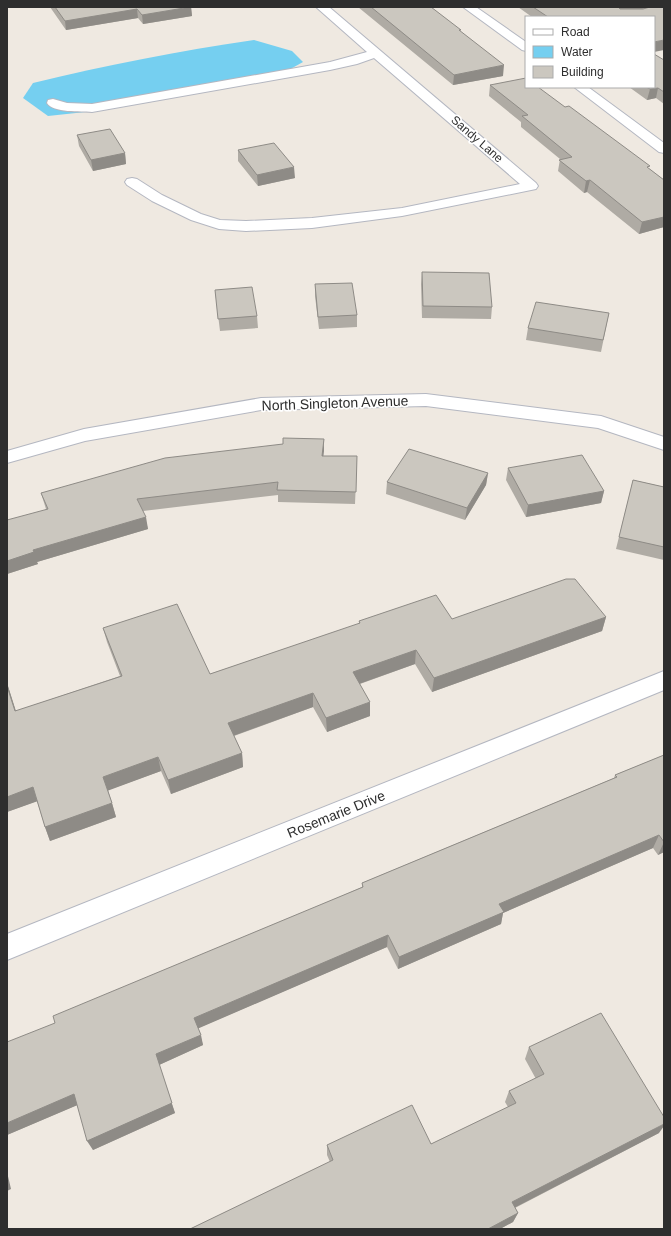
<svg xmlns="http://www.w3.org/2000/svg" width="671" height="1236" font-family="Helvetica,sans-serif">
  <rect width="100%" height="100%" fill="#efe9e1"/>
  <path fill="#75cff0" d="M 254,40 L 292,51 L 303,62 L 285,72 L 104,110 L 48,116 L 23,98 L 33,83 C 106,65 179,51 254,40 Z"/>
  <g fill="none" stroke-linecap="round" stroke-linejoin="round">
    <g stroke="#b4b7c1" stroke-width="2">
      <path id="minor" d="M 316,7 L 329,7 L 536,183 L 538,186 L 536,189 L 402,216 L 312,228 L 246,231 L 219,229 L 191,220 L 152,201 L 127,185 L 125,182 L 127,179 L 132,178 L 137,179 L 162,195 L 201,214 L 220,220 L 246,221 L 312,218 L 402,208 L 520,184 L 374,58 L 357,64 L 330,70 L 92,112 C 81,111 53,113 47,103 L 48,100 L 53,99 L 67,103 L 92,104 L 330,62 L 367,52 Z
        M 463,7 L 476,7 L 526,42 L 526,51 L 522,50 Z
        M 574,87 L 588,87 L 664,143 L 664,153 L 659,152 Z
        M 426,394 L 601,416 L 664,437 L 664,450 L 598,428 L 426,406 L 261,410 L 85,441 L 7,463 L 7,451 L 84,429 L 261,398 Z
        M 664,671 L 664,690 L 7,960 L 7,934 Z"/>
    </g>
    <use href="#minor" fill="#fff" fill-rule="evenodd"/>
  </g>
  <path fill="#afaba4" d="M 50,7 L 191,7 L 192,16 L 143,24 L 138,18 L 66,30 Z
    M 358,7 L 431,7 L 461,32 L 503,76 L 453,85 Z
    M 518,7 L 650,7 L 654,17 L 532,17 Z
    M 664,60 L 664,104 L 656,98 L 647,100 L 629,87 L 654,87 Z
    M 490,85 L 565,107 L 664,180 L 664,228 L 664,227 L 639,234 L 587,192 L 584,193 L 558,171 L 560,159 L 521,127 L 521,122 L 489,96 Z
    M 77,135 L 125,153 L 126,164 L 93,171 L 79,146 Z
    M 238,150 L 295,178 L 258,186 L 238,161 Z
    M 422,272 L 492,307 L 491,319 L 422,318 L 421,284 Z
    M 315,284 L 357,315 L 357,327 L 319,329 L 315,296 Z
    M 215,290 L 257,316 L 258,328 L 220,331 Z
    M 609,313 L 601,352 L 526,340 L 528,328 Z
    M 324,439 L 323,456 L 357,456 L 355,504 L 278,502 L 278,495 L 143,511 L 148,529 L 37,562 L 38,564 L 7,574 L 46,509 L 41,493 L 283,444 Z
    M 508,468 L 604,491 L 601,503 L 526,517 L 506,480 Z
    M 488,473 L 486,485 L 465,520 L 386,494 L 387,482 Z
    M 633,480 L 664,487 L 664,560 L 616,549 Z
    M 606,617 L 602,631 L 432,692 L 415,664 L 360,684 L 370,716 L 327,732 L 313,707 L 234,736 L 242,753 L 243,767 L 171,794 L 161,771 L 108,790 L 116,817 L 50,841 L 45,827 L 37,801 L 7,812 L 7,683 L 16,711 L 120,676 L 107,642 L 103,628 L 210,674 L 359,624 L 359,621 L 452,619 Z
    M 664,755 L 664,852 L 658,855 L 653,848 L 503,913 L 501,924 L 398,969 L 387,947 L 198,1028 L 203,1045 L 159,1065 L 175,1113 L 93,1150 L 77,1105 L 7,1135 L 55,1023 L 362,887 L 362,883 L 614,778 L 615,775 Z
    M 529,1047 L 659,1133 L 515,1208 L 518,1213 L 513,1222 L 500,1229 L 190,1229 L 330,1162 L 327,1155 L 327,1145 L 431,1144 L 508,1107 L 505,1102 L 509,1091 L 536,1079 L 525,1059 Z"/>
  <path fill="#8e8b86" d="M 191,7 L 192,16 L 143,24 L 142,15 Z
    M 618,7 L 650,7 L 620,14 Z
    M 137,9 L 138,18 L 66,30 L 65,21 Z
    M 664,40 L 664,50 L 654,52 L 654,42 Z
    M 504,65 L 503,76 L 453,85 L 454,75 Z
    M 658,88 L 656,98 L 647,100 L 650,89 Z
    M 125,153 L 126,164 L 93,171 L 91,160 Z
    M 294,167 L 295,178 L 258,186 L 257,175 Z
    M 590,180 L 587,192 L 584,193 L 586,181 Z
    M 664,217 L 664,227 L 639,234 L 642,222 Z
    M 324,439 L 324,451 L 322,468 L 322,456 Z
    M 488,473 L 486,485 L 465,520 L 467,508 Z
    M 604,491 L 601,503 L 526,517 L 528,505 Z
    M 146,517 L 148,529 L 37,562 L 38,564 L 7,574 L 7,561 L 33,550 Z
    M 606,617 L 602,631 L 432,692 L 434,678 Z
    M 416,650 L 415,664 L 353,686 L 353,672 Z
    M 7,683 L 20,725 L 15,711 L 7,686 Z
    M 313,693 L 313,707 L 230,737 L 228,723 Z
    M 370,702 L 370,716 L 327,732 L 326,718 Z
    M 242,753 L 243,767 L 171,794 L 168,780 Z
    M 158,757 L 161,771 L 107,791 L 103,777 Z
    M 33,787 L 38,801 L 7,812 L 7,797 Z
    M 112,803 L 116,817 L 50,841 L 45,827 Z
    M 659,835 L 653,848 L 503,913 L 501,924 L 398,969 L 399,957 L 499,904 Z
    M 664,842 L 664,852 L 658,855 Z
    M 388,935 L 387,947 L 197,1029 L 194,1018 Z
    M 201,1035 L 203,1045 L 159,1065 L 175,1113 L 93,1150 L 87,1141 L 156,1054 Z
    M 74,1094 L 80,1104 L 7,1135 L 7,1123 Z
    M 664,1124 L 664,1126 L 659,1133 L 508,1211 L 512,1202 Z
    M 7,1172 L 11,1189 L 7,1191 Z
    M 518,1213 L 513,1222 L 500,1229 L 488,1229 Z"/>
  <path fill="#cbc7bf" stroke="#8e8b86" d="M 55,7 L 190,7 L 142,15 L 137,9 L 65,21 Z
    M 371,7 L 431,7 L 461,30 L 459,30 L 504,65 L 454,75 Z
    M 533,7 L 618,7 L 620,9 L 643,9 L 650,7 L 664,7 L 664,40 L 654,42 L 654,17 L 548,17 Z
    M 654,54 L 664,60 L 664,92 L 658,88 L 650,89 L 646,87 L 654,87 Z
    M 526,78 L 526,87 L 538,87 L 565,107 L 569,106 L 650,166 L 647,167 L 664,180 L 664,217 L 642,222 L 590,180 L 586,181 L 559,160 L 572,157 L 522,116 L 528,115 L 490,85 Z
    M 110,129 L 125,153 L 91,160 L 77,135 Z
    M 274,143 L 294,167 L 257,175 L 238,150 Z
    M 422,272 L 489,273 L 492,307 L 423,306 Z
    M 352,283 L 357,315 L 318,317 L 315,284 Z
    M 252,287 L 257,316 L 218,319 L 215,290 Z
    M 536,302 L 609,313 L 603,340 L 528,328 Z
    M 283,438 L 324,439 L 322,456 L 357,456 L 356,492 L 277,490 L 278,482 L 137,499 L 146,517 L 33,550 L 34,552 L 7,561 L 7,520 L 48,509 L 41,493 L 165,458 L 283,444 Z
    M 409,449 L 488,473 L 467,508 L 387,482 Z
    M 582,455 L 604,491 L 528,505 L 508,468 Z
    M 633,480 L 664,487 L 664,547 L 619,537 Z
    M 566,579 L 575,579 L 606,617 L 434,678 L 416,650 L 353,672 L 370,702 L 326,718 L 313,693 L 228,723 L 242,753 L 168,780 L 158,757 L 103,777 L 112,803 L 45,827 L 33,787 L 7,797 L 7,686 L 15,711 L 122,676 L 103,628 L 177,604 L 210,674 L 360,623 L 359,621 L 436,595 L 452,619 Z
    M 664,755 L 664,842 L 659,835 L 499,904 L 504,912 L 399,957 L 388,935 L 194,1018 L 201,1035 L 156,1054 L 172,1103 L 87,1141 L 74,1094 L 7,1123 L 7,1042 L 55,1023 L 53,1016 L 363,887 L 362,883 L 617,777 L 615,775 Z
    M 601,1013 L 664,1117 L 664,1124 L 512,1202 L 518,1213 L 488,1229 L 190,1229 L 333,1160 L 327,1145 L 412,1105 L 431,1144 L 516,1103 L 509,1091 L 544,1074 L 529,1047 Z"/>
  <g text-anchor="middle" stroke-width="3.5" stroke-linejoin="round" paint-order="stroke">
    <g font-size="12" fill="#2e2e2e" stroke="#fff">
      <text transform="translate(477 139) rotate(41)" y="4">Sandy Lane</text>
    </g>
    <g font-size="14" fill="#2e2e2e" stroke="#fff">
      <text transform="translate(335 403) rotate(-2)" y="5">North Singleton Avenue</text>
      <text transform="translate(336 814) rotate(-22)" y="5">Rosemarie Drive</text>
    </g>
  </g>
  <rect width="671" height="1236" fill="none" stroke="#2e2e2e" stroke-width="16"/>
  <rect x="525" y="16" width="130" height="72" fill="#ffffff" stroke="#ababab"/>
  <rect x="533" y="29" width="20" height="6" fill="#ffffff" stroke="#ababab"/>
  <text x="561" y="36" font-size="12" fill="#2e2e2e">Road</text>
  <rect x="533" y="46" width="20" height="12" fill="#75cff0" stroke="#ababab"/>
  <text x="561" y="56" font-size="12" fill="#2e2e2e">Water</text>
  <rect x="533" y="66" width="20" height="12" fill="#cbc7bf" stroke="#ababab"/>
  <text x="561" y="76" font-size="12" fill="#2e2e2e">Building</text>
</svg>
